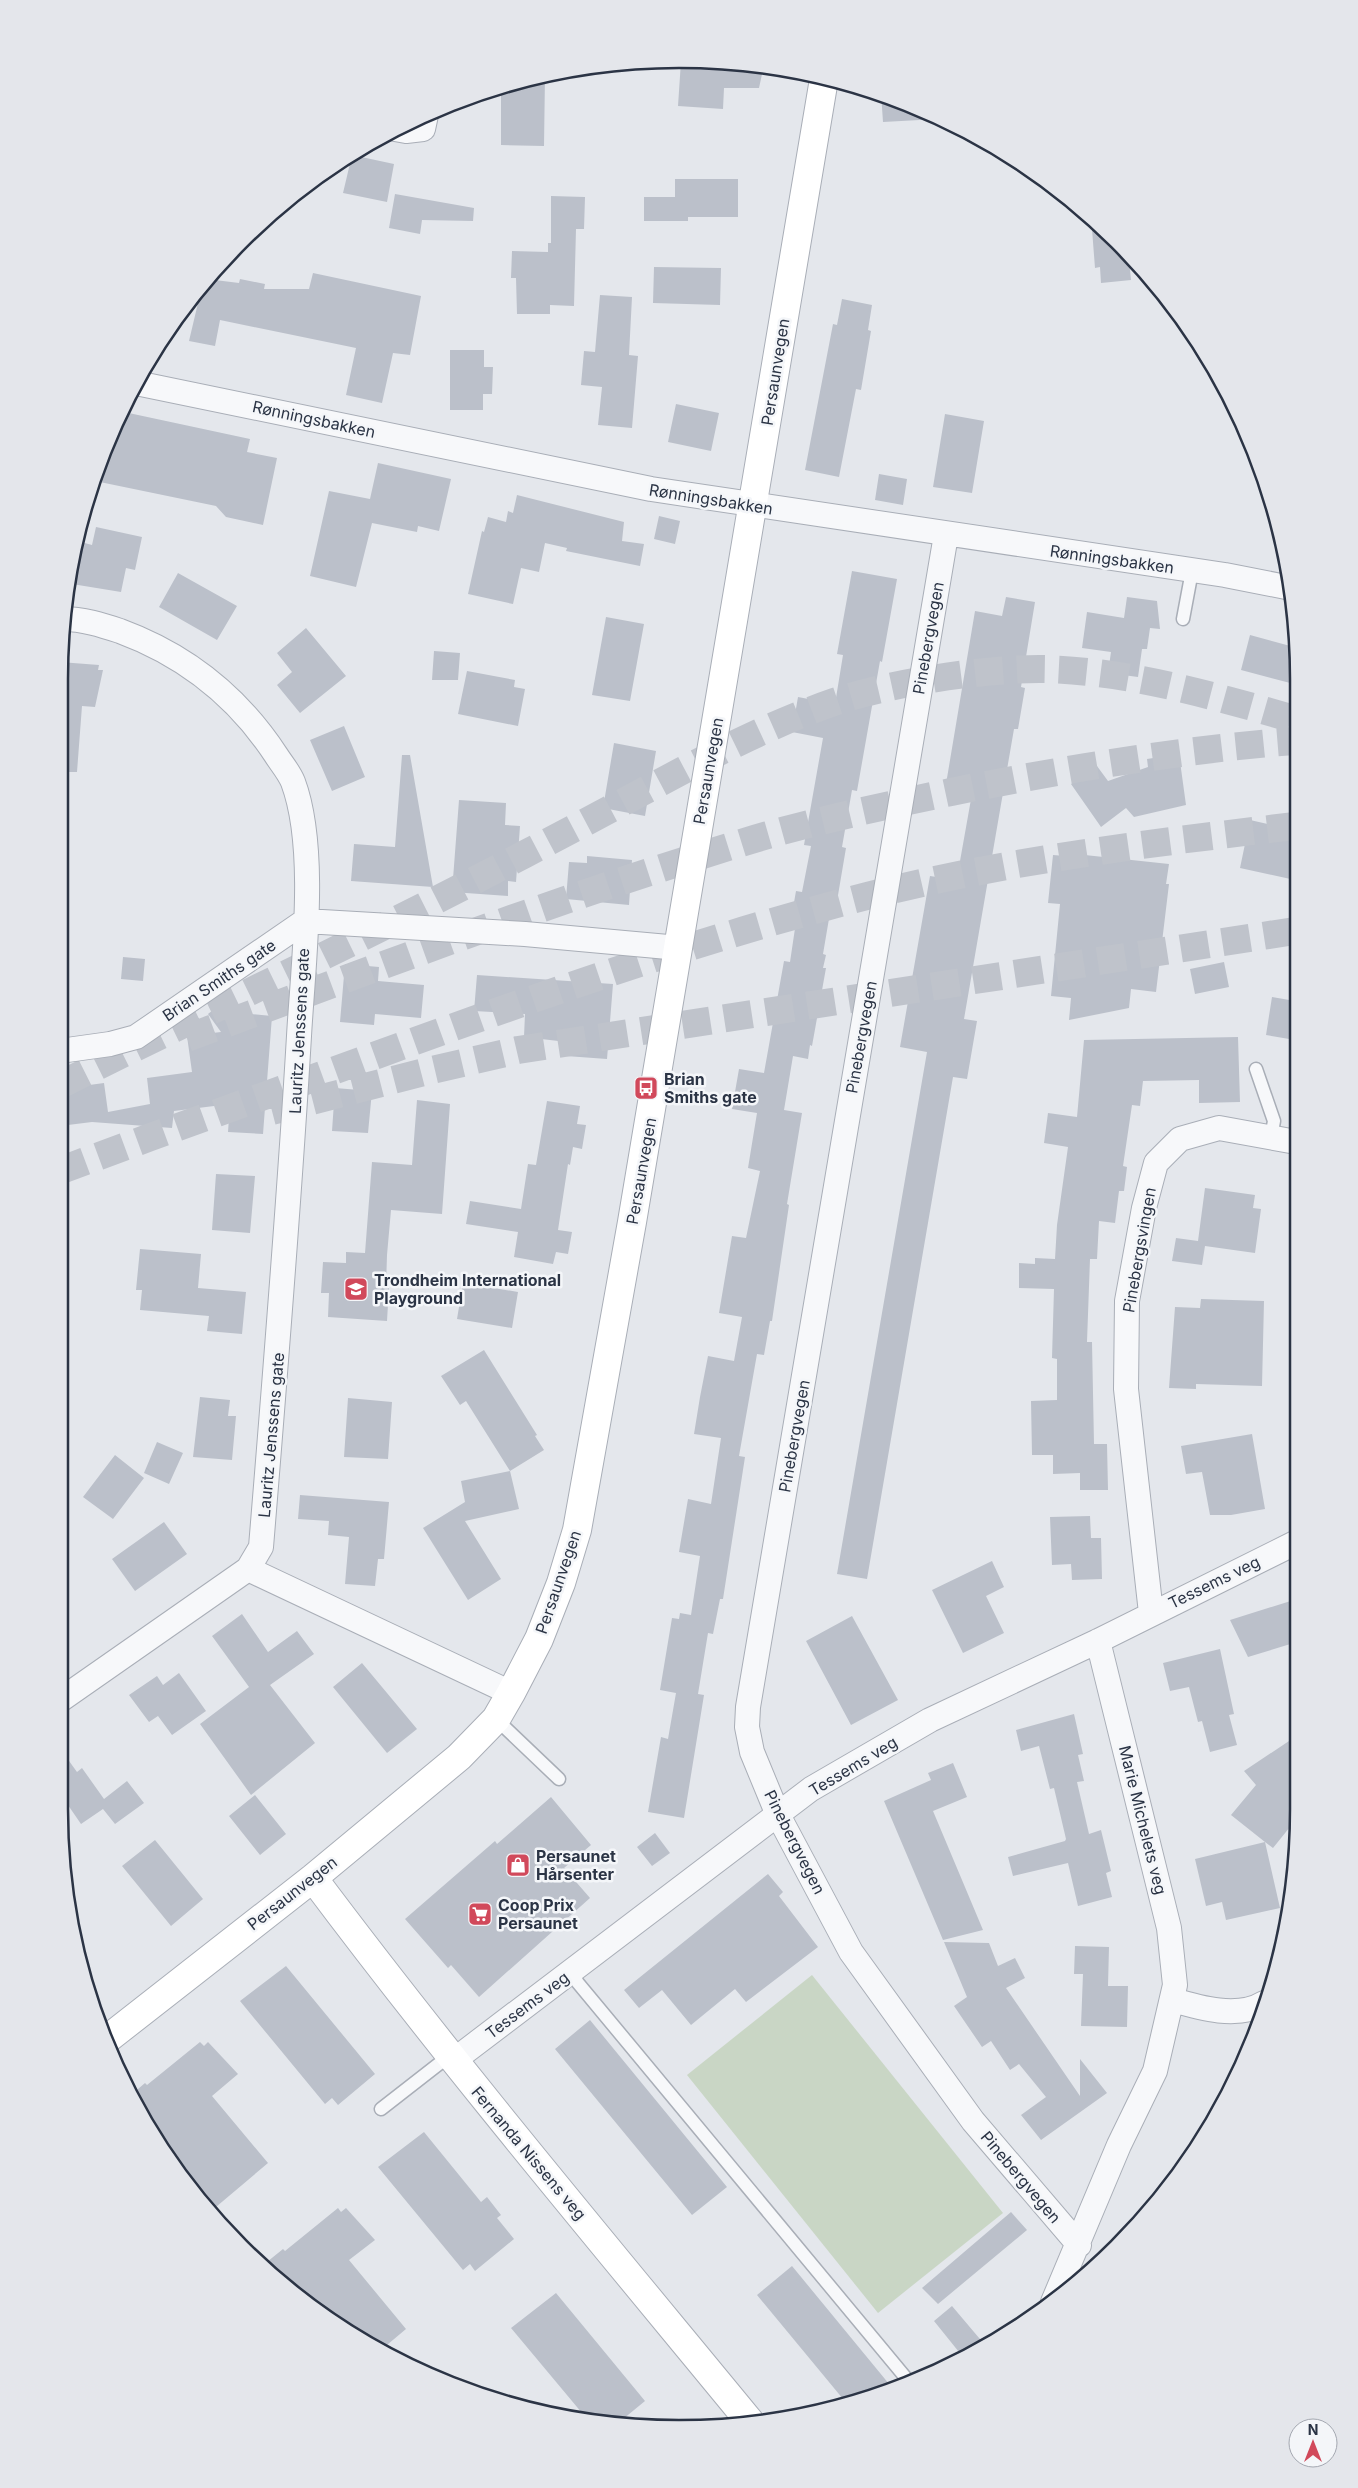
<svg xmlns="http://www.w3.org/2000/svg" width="1358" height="2488" font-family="Inter,sans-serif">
  <rect width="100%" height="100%" fill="#e4e7ec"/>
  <path fill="#c9d6c5" d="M 812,1975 L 1003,2213 L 878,2313 L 687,2075 Z"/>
  <path fill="#bbc0ca" d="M 681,61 L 760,64 L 764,65 L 759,88 L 724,88 L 723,109 L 678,106 Z
    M 545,75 L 544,146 L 501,145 L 501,86 L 518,80 Z
    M 881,93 L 933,117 L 938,119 L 883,122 Z
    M 352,155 L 394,164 L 387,202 L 343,193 Z
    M 675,179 L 738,179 L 738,217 L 688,217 L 688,221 L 644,221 L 644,197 L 675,197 Z
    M 395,194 L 474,208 L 473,221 L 422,220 L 420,234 L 389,228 Z
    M 551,196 L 585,197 L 584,229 L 576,229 L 574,306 L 550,305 L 550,314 L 517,314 L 516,278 L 511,278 L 512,251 L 548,252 L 548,243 L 551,243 Z
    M 1091,216 L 1129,260 L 1131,280 L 1101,283 L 1100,267 L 1095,268 Z
    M 654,267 L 721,268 L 720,305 L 653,303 Z
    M 313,273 L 421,296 L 410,355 L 393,353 L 382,403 L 346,395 L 356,348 L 220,320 L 215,346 L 189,341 L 202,286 L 207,279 L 239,283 L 240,279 L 265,284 L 264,289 L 309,289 Z
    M 600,295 L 632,297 L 629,355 L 638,356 L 632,428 L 598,425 L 602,387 L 581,385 L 584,351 L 595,352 Z
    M 842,299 L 872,305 L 868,330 L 871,331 L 861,390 L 856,389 L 839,477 L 805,470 L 833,324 L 837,325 Z
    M 450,350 L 484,350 L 484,367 L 493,367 L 492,394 L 483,394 L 483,410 L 450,410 Z
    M 676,404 L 719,413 L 711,451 L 668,442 Z
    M 124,412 L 250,439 L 247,452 L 277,458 L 263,525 L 226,517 L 216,506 L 95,481 Z
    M 945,414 L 984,421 L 972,493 L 933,487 Z
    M 378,463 L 451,479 L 439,531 L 418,526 L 417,532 L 372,523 L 356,587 L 310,576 L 329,491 L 370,499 Z
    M 879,474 L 907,479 L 903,505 L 875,500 Z
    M 517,495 L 624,522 L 622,541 L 644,544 L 640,566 L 566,551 L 567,548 L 545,543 L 539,572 L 521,568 L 513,604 L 468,594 L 482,531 L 484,532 L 488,517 L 506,522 L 508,511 L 513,513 Z
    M 659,516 L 680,521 L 675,544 L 654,539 Z
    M 96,527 L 142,537 L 135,570 L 126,568 L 121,592 L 72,584 L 81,542 L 92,545 Z
    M 852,571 L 897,579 L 882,662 L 880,661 L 857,791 L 852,790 L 842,847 L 846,848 L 837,901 L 832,901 L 823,954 L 826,955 L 823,968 L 826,968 L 812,1046 L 810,1045 L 808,1059 L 793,1056 L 784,1110 L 802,1113 L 787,1204 L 789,1205 L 772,1321 L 770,1321 L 764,1355 L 757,1354 L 739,1456 L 745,1457 L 723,1599 L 720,1599 L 713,1634 L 708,1633 L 698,1694 L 704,1695 L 684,1818 L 648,1812 L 661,1737 L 668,1739 L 676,1693 L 660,1690 L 672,1618 L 679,1619 L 680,1613 L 691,1615 L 700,1556 L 679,1552 L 688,1499 L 711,1504 L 721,1438 L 694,1434 L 700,1397 L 708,1356 L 734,1361 L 742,1317 L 719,1313 L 732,1236 L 746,1238 L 760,1171 L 748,1168 L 757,1113 L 732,1109 L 739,1069 L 764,1073 L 784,961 L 790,962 L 797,915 L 792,914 L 796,891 L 802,892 L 811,846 L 804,845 L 823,738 L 792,732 L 798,697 L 835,704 L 843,655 L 837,654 Z
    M 178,573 L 237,606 L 217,640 L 159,607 Z
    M 1006,597 L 1035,602 L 1021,687 L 1025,688 L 1018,729 L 1014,729 L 964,1019 L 977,1021 L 967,1079 L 953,1077 L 867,1579 L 837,1574 L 927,1052 L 900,1047 L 930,876 L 956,880 L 960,861 L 973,788 L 946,784 L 975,611 L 1002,616 Z
    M 1127,597 L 1157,601 L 1160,629 L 1150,628 L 1147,649 L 1142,649 L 1138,677 L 1108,673 L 1111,652 L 1082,648 L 1087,612 L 1124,618 Z
    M 606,617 L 644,624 L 630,701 L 592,695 Z
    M 306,628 L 346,676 L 300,713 L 277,685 L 292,672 L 277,653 Z
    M 1250,635 L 1294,647 L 1294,684 L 1241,670 Z
    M 434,651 L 460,653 L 458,680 L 432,680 Z
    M 60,662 L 99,665 L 98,670 L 103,670 L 95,707 L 82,706 L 77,772 L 60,772 Z
    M 467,671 L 515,680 L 514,687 L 525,689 L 518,726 L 458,714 Z
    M 344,726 L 365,777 L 332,791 L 310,740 Z
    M 614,743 L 656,751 L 645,816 L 603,808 Z
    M 1179,754 L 1186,805 L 1134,817 L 1126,808 L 1101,827 L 1071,784 L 1097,766 L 1108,781 L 1148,767 L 1147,759 Z
    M 402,755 L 410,755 L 433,887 L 351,881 L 354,844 L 395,847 Z
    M 459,800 L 506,803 L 505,825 L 520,826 L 516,882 L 508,881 L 508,896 L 452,892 Z
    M 1250,820 L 1295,830 L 1295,880 L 1240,868 Z
    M 1066,853 L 1169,864 L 1166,884 L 1169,884 L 1156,992 L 1131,989 L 1129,1008 L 1069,1020 L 1071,998 L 1051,996 L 1060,904 L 1048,903 L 1053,855 L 1065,856 Z
    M 587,856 L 632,860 L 629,905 L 566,899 L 569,862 L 587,863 Z
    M 123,957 L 145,959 L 143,981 L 121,979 Z
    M 1224,962 L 1229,987 L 1195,994 L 1190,969 Z
    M 345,964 L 379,967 L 378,981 L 424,985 L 421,1018 L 375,1014 L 374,1025 L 340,1022 Z
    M 477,975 L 613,984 L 607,1059 L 566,1056 L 567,1042 L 524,1037 L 525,1014 L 474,1011 Z
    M 1272,997 L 1295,1001 L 1295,1040 L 1266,1035 Z
    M 228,998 L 239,1013 L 272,1016 L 263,1134 L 228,1132 L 230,1104 L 174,1111 L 172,1128 L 92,1122 L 60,1126 L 60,1089 L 104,1083 L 108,1112 L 150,1104 L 147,1078 L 192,1072 L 187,1036 L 221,1032 L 208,1014 Z
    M 1238,1037 L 1240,1102 L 1199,1103 L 1199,1080 L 1143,1081 L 1140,1106 L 1132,1105 L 1123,1166 L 1127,1167 L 1124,1191 L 1119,1191 L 1115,1223 L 1099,1221 L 1097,1259 L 1090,1259 L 1087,1342 L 1092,1342 L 1094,1444 L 1107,1444 L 1108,1490 L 1080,1490 L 1080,1473 L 1053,1474 L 1053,1455 L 1032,1455 L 1031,1401 L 1057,1400 L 1057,1359 L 1052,1358 L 1054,1289 L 1019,1288 L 1019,1263 L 1035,1264 L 1035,1258 L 1055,1259 L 1057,1225 L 1068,1147 L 1044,1143 L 1048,1113 L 1077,1117 L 1084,1040 Z
    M 335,1088 L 372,1091 L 368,1133 L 332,1131 Z
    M 417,1100 L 450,1104 L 442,1214 L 391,1210 L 387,1255 L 386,1287 L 389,1287 L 387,1321 L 328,1317 L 329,1293 L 321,1293 L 323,1262 L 346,1263 L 346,1252 L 365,1253 L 372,1162 L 412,1165 Z
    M 547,1101 L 580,1106 L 577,1124 L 586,1125 L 582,1149 L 573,1147 L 570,1165 L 568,1164 L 558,1230 L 572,1232 L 568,1254 L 556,1252 L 553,1264 L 514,1257 L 518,1232 L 466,1224 L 470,1201 L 521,1209 L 528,1164 L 536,1165 Z
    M 216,1174 L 255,1176 L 250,1233 L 212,1230 Z
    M 1205,1188 L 1255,1195 L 1253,1208 L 1261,1209 L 1255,1253 L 1205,1246 L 1202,1265 L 1172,1261 L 1176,1238 L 1198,1241 Z
    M 140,1249 L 201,1254 L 198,1288 L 246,1292 L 242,1334 L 207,1331 L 209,1316 L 140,1310 L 142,1290 L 136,1290 Z
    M 463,1283 L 518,1292 L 512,1328 L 457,1319 Z
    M 1201,1299 L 1264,1301 L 1262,1386 L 1196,1384 L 1196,1389 L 1169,1388 L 1175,1307 L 1200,1308 Z
    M 484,1350 L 537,1435 L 535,1436 L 544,1450 L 510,1471 L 519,1509 L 465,1521 L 501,1579 L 468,1600 L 423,1528 L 465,1502 L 461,1481 L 510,1471 L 466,1401 L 460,1405 L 441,1376 Z
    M 200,1397 L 230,1400 L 228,1416 L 236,1416 L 232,1460 L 193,1457 Z
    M 348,1398 L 392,1402 L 388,1459 L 344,1457 Z
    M 1252,1434 L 1265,1509 L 1231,1515 L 1210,1515 L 1202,1472 L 1186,1474 L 1181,1446 Z
    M 157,1442 L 183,1453 L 169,1484 L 144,1473 Z
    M 115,1455 L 144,1478 L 113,1519 L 83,1497 Z
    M 300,1495 L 389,1502 L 384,1559 L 378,1559 L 375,1586 L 345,1584 L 349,1537 L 328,1535 L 329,1521 L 298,1519 Z
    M 1090,1516 L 1091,1538 L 1101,1538 L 1102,1579 L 1072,1580 L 1071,1564 L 1052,1565 L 1050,1517 Z
    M 164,1522 L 187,1554 L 135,1591 L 112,1559 Z
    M 992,1561 L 1004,1587 L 986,1596 L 1004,1633 L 963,1653 L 932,1590 Z
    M 1297,1599 L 1297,1642 L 1248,1657 L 1230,1620 Z
    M 242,1614 L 268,1652 L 297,1631 L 314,1654 L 270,1685 L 315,1743 L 251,1795 L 200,1724 L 249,1687 L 212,1636 Z
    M 852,1616 L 898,1700 L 851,1725 L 806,1641 Z
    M 1220,1649 L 1234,1714 L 1229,1715 L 1237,1745 L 1210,1752 L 1202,1721 L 1198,1722 L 1189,1687 L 1170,1691 L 1163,1663 Z
    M 362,1663 L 417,1729 L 387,1753 L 333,1687 Z
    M 179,1673 L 206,1711 L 172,1735 L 158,1716 L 149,1722 L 129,1695 L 157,1676 L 163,1685 Z
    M 1074,1714 L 1083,1754 L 1078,1755 L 1084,1781 L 1077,1782 L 1089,1834 L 1101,1830 L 1111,1871 L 1106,1873 L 1112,1897 L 1078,1906 L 1068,1863 L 1013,1876 L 1008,1857 L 1065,1841 L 1066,1839 L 1054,1788 L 1050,1789 L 1039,1746 L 1021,1751 L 1016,1730 Z
    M 1298,1735 L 1298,1817 L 1273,1848 L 1265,1842 L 1280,1908 L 1226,1920 L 1222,1902 L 1206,1906 L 1195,1859 L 1265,1842 L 1231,1815 L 1256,1785 L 1244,1771 Z
    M 59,1747 L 77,1772 L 82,1768 L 104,1799 L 127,1781 L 144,1803 L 115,1824 L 103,1809 L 81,1824 L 59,1792 Z
    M 953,1763 L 967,1797 L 933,1811 L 983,1930 L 943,1940 L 884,1801 L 931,1780 L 928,1773 Z
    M 255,1795 L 286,1834 L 260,1855 L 229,1816 Z
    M 551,1797 L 591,1845 L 564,1868 L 590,1898 L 479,1997 L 451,1965 L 448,1968 L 405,1919 L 495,1841 L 497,1844 Z
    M 655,1833 L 670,1853 L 652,1866 L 637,1847 Z
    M 155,1840 L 203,1899 L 171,1926 L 122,1866 Z
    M 768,1874 L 783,1892 L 779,1896 L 818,1947 L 746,2002 L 735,1989 L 691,2025 L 662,1990 L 639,2008 L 624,1990 Z
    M 944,1942 L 989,1943 L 998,1966 L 1015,1958 L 1025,1978 L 1006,1988 L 1080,2096 L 1080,2059 L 1107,2093 L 1041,2140 L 1021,2115 L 1046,2097 L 1019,2064 L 1010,2070 L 991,2041 L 982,2047 L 954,2006 L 967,1997 Z
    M 1075,1946 L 1109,1947 L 1108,1986 L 1128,1986 L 1127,2027 L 1081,2026 L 1083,1974 L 1074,1974 Z
    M 286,1966 L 375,2074 L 338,2105 L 332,2098 L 325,2104 L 240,2001 Z
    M 590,2020 L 727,2187 L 692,2215 L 555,2049 Z
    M 200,2042 L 204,2046 L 208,2042 L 238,2074 L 212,2096 L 268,2163 L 210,2212 L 187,2187 L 142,2119 L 131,2095 L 145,2083 L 147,2085 Z
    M 424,2132 L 481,2202 L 487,2197 L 501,2215 L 497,2218 L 514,2239 L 475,2271 L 470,2264 L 463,2270 L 378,2167 Z
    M 338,2208 L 341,2212 L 346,2208 L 375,2240 L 349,2260 L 406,2329 L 381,2350 L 335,2325 L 262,2266 L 283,2249 L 285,2251 Z
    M 1011,2212 L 1027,2230 L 938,2304 L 922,2288 Z
    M 792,2266 L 894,2390 L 848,2405 L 757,2295 Z
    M 556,2293 L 645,2401 L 617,2424 L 587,2419 L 511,2328 Z
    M 952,2306 L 985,2345 L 963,2357 L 934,2321 Z"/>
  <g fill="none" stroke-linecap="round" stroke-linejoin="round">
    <path stroke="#bfc3cb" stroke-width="28" stroke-dasharray="28 14" stroke-linecap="butt" d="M 187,1038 C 370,970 551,901 738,844 C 808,822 880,807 951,792 C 1064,769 1180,750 1294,741
      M 60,1085 C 191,1019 325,957 456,890 C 514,860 571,830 629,799 C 695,764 762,727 834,702 C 890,683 980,669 1039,669 C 1126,670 1211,695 1294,719
      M 272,1111 L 428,1071 L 518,1050 L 1295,931
      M 59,1171 C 160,1133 262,1097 363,1060 C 530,999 696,940 867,896 C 1008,860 1151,843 1295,826"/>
    <g stroke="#a9aeb7" stroke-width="15">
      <path id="lane" d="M 1183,619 L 1192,571
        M 1256,1069 L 1274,1121 L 1271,1137
        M 496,1719 L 559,1779
        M 571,1972 L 578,1983 L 911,2384
        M 381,2109 L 449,2056"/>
    </g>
    <g stroke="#a9aeb7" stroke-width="26">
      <path id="street" d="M 395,129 L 406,131 L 423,129 L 426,115
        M 136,383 L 651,489 L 1225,575 L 1291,588
        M 946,535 L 748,1707 L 747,1727 L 752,1752 L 778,1815 L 851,1952 L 973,2121 L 1079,2245
        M 60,1051 L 110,1044 L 136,1037 L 305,921 L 525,934 L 679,948
        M 248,1569 L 511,1693
        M 1151,1613 L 1126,1389 L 1127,1301 L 1144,1208 L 1156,1163 L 1180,1139 L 1219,1128 L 1296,1142
        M 59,1701 L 248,1569 L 261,1547 C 275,1377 289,1207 299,1036 C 303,964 318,849 293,782 C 289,772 281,763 276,755 C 238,697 185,655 120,631 C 102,625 83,619 63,619
        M 1173,2000 C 1200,2008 1238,2019 1264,2003
        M 453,2061 L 811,1789 L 930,1720 L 1098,1641 L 1297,1542
        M 1053,2302 L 1119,2145 L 1155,2071 L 1175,1985 L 1169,1928 L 1098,1641"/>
    </g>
    <g stroke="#a9aeb7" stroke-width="30">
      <path id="secondary" d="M 313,1878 C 453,2065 603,2243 751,2423
        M 106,2040 L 313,1878 L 459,1757 L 496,1719 L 511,1693 L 539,1639 L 561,1583 L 577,1530 L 632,1222 L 824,79"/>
    </g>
    <use href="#lane" stroke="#f7f8fa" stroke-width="12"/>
    <use href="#street" stroke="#f7f8fa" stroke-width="24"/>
    <use href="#secondary" stroke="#fff" stroke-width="28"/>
  </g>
  <defs>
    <g id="bus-square" transform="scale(1.25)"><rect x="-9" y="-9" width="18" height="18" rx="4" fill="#d1495b" stroke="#f4f6f9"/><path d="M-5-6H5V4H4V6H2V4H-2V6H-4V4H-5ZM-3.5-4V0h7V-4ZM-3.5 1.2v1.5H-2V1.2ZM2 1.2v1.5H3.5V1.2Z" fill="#fff"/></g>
    <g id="school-square" transform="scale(1.25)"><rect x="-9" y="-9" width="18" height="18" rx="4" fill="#d1495b" stroke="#f4f6f9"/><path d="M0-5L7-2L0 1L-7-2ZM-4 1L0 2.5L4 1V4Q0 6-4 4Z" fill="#fff"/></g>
    <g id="shop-square" transform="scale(1.25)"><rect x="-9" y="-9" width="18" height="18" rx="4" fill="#d1495b" stroke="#f4f6f9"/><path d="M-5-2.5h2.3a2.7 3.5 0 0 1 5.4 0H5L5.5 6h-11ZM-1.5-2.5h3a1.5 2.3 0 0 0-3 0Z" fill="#fff"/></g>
    <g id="supermarket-square" transform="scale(1.25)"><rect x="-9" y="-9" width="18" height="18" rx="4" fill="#d1495b" stroke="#f4f6f9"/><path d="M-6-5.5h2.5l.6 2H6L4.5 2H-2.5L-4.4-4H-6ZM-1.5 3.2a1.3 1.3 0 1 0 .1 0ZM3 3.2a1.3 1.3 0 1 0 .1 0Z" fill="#fff"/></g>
  </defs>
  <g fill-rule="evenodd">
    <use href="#bus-square" x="646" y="1088"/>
    <use href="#school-square" x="356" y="1289"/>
    <use href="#shop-square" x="518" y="1865"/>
    <use href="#supermarket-square" x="480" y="1914"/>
  </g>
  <g text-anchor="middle" stroke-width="5" stroke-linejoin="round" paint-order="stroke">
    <g font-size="16" fill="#2b3445" stroke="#f4f6f9">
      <text transform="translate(775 372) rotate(-81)" y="6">Persaunvegen</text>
      <text transform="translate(314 419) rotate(12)" y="6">Rønningsbakken</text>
      <text transform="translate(711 499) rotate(9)" y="6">Rønningsbakken</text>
      <text transform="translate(1112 559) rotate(8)" y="6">Rønningsbakken</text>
      <text transform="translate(928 638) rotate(-80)" y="6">Pinebergvegen</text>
      <text transform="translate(708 771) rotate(-80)" y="6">Persaunvegen</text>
      <text transform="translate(219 980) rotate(-34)" y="6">Brian Smiths gate</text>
      <text transform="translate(299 1031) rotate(-87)" y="6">Lauritz Jenssens gate</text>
      <text transform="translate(861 1037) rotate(-80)" y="6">Pinebergvegen</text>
      <text transform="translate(641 1171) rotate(-80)" y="6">Persaunvegen</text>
      <text transform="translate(1139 1250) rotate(-80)" y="6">Pinebergsvingen</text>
      <text transform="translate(271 1435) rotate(-85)" y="6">Lauritz Jenssens gate</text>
      <text transform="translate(794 1436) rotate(-80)" y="6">Pinebergvegen</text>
      <text transform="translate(558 1582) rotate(-71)" y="6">Persaunvegen</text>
      <text transform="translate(1214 1582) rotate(-26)" y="6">Tessems veg</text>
      <text transform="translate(853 1766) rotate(-31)" y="6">Tessems veg</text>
      <text transform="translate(1143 1820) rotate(76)" y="6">Marie Michelets veg</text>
      <text transform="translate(795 1842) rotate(63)" y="6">Pinebergvegen</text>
      <text transform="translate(292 1893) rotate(-38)" y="6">Persaunvegen</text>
      <text transform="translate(527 2005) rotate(-37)" y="6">Tessems veg</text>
      <text transform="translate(529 2153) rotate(50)" y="6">Fernanda Nissens veg</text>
      <text transform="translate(1021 2177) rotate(50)" y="6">Pinebergvegen</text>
    </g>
    <g font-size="16" font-weight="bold" fill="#2b3445" stroke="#f4f6f9" text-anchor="start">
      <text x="664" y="1085">Brian<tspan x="664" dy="18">Smiths gate</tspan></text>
      <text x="374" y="1286">Trondheim International<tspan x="374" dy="18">Playground</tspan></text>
      <text x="536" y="1862">Persaunet<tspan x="536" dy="18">Hårsenter</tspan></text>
      <text x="498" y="1911">Coop Prix<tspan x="498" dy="18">Persaunet</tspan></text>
    </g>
  </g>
  <path d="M0 0H1358V2488H0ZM679 68H679A611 611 0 0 1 1290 679V1809A611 611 0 0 1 679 2420H679A611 611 0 0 1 68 1809V679A611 611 0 0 1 679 68Z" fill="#e4e6eb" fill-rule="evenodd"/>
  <path fill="none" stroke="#2b3445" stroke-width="2.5" d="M679 68H679A611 611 0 0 1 1290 679V1809A611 611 0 0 1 679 2420H679A611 611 0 0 1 68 1809V679A611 611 0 0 1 679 68Z"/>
  <g transform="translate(1313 2443)"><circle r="24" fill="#f4f6f9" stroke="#a4a8b1"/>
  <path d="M0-4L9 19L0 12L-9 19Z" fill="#d1495b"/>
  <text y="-8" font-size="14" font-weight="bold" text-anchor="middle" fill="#2b3445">N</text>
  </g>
</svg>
